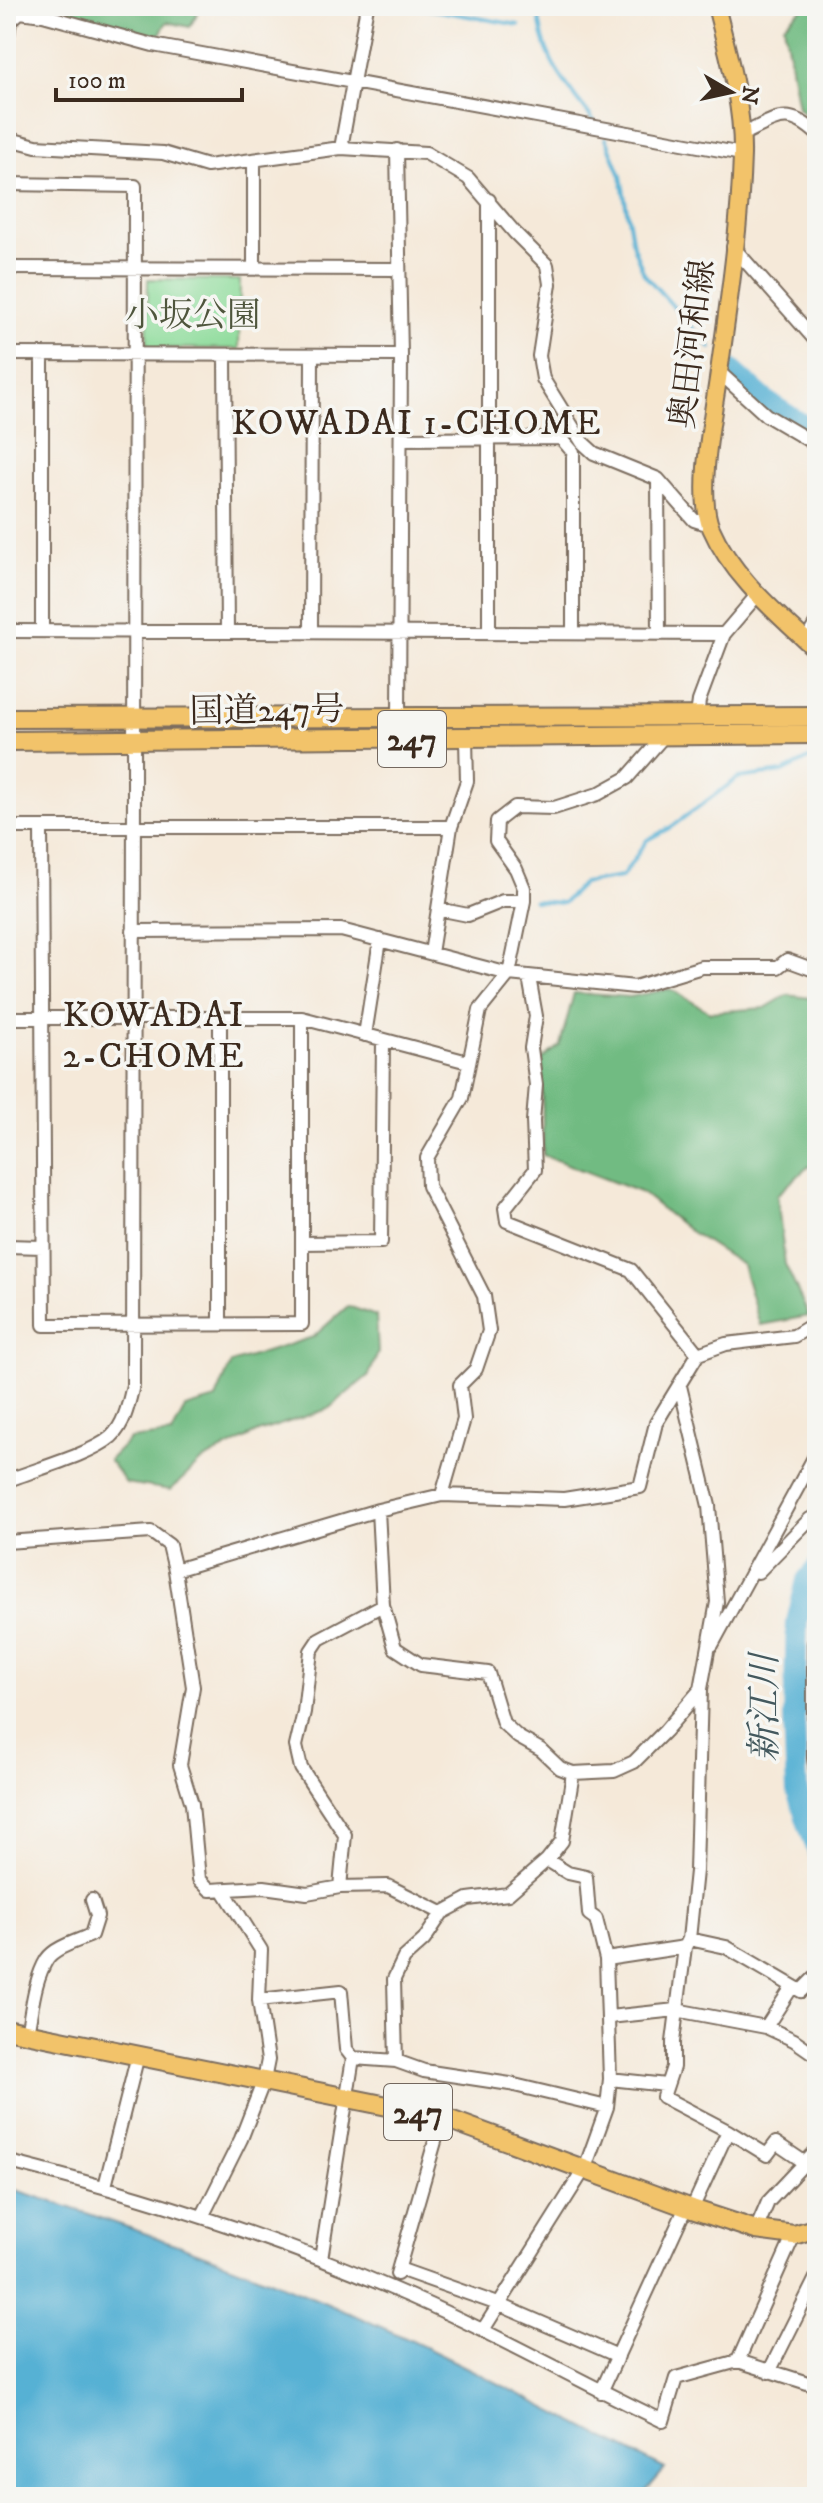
<svg xmlns="http://www.w3.org/2000/svg" width="823" height="2503" font-family="'IM FELL DW Pica','Noto Serif JP',serif">
  <rect width="100%" height="100%" fill="#f6f6f2"/>
  <filter id="ink" filterUnits="userSpaceOnUse"><feTurbulence type="fractalNoise" baseFrequency=".0125" numOctaves="2"/><feDisplacementMap in="SourceGraphic" scale="16" xChannelSelector="R" yChannelSelector="G"/><feConvolveMatrix kernelMatrix="1 2 1 2 8 2 1 2 1" color-interpolation-filters="sRGB"/></filter>
  <filter id="wash" filterUnits="userSpaceOnUse"><feTurbulence type="fractalNoise" baseFrequency=".006" numOctaves="4" result="noise"/><feDisplacementMap in="SourceGraphic" scale="32" xChannelSelector="R" yChannelSelector="G"/><feGaussianBlur stdDeviation="1.8" result="paint"/><feColorMatrix in="noise" values="0 0 0 0 0 0 0 0 0 0 0 0 0 0 0 0 0 1.4 0 .05"/><feComposite in="paint" operator="in"/></filter>
  <g filter="url(#wash)">
    <rect width="100%" height="100%" fill="#f5e9d9"/>
    <path fill="#8cdb9a" stroke="#64825c" stroke-width="2" d="M 148,279 L 240,280 L 239,349 L 147,348 Z"/>
    <path fill="#71bb82" stroke="#567250" stroke-width="2" d="M 47,6 L 201,6 L 190,27 L 167,22 L 158,37 Z
      M 805,6 L 817,6 L 817,126 L 798,108 L 784,25 Z
      M 670,989 L 710,1012 L 765,1008 L 787,995 L 817,999 L 817,1168 L 809,1166 L 777,1195 L 785,1264 L 809,1316 L 760,1325 L 742,1265 L 688,1230 L 642,1193 L 543,1155 L 542,1060 L 560,1045 L 574,993 L 630,997 Z
      M 348,1306 L 376,1316 L 378,1353 L 369,1375 L 328,1409 L 258,1432 L 200,1462 L 171,1490 L 126,1483 L 109,1460 L 130,1439 L 172,1434 L 185,1408 L 216,1399 L 231,1363 L 313,1337 Z"/>
    <path fill="#56b1d4" stroke="#486e79" stroke-width="2" d="M 6,2187 C 140,2229 271,2277 399,2335 C 489,2376 577,2425 665,2469 L 641,2497 L 6,2497 Z"/>
    <g fill="none" stroke-linecap="round" stroke-linejoin="round">
      <path stroke="#56b1d4" stroke-width="4" d="M 410,6 L 519,25
        M 538,6 C 541,59 564,81 594,121
        M 606,138 L 621,176 L 633,246 L 644,274 L 711,348
        M 534,901 L 563,903 L 583,883 L 622,877 L 647,840 L 671,827 L 738,778 L 783,772 L 817,755"/>
      <path stroke="#56b1d4" stroke-width="22" d="M 730,369 L 767,402 L 817,434
        M 817,1568 L 807,1580 L 797,1622 L 794,1719 L 797,1791 L 817,1849"/>
    </g>
  </g>
  <g filter="url(#ink)">
    <g fill="none" stroke-linecap="round" stroke-linejoin="round">
      <g stroke="#7c6d5f" stroke-width="16">
        <path id="minor" d="M 6,49 L 10,21 L 20,12 L 43,15 L 153,45 L 742,154
          M 741,135 C 775,120 786,105 817,134
          M 6,138 L 36,146 L 163,153 L 207,166 L 341,148 L 426,153 L 468,178 L 515,233 L 547,265 L 550,284 L 539,356 L 543,379 L 582,442 L 594,453 L 658,479 L 694,520 L 710,525
          M 341,148 L 367,6
          M 397,150 L 401,355 L 399,718
          M 6,184 L 135,186 L 133,1385 C 129,1402 125,1424 111,1437 C 90,1455 33,1470 6,1481
          M 489,200 L 489,632
          M 733,247 L 817,342
          M 6,268 L 399,269
          M 254,268 L 254,161
          M 6,354 L 401,355
          M 225,355 L 227,632
          M 719,372 L 766,415 L 817,445
          M 401,439 L 561,438 L 573,452 L 573,633
          M 658,479 L 659,634
          M 6,631 L 724,634
          M 42,631 L 42,354
          M 311,632 L 312,355
          M 806,640 L 817,622
          M 697,716 L 699,701 L 724,634 L 758,594
          M 6,827 L 451,827
          M 41,827 L 44,1325 L 302,1324 L 302,1018
          M 438,909 L 468,915 L 503,901 L 524,901
          M 133,931 L 341,930 L 509,974 L 635,987 L 702,967 L 778,967 L 787,960 L 817,971
          M 431,953 L 451,827 L 467,781 L 466,739
          M 529,977 L 536,1016 L 531,1048 L 536,1085 L 533,1121 L 535,1170 L 505,1208 L 507,1221 L 631,1270 L 698,1354
          M 6,1018 L 302,1018 L 468,1062
          M 365,1035 L 380,940
          M 302,1243 L 381,1242 L 383,1040
          M 6,1246 L 43,1247
          M 220,1324 L 220,1017
          M 442,1495 L 464,1419 L 460,1385 L 476,1369 L 489,1331 L 484,1296 L 428,1186 L 427,1158 L 462,1098 L 480,1010 L 509,974 L 524,901 L 524,888 L 516,869 L 496,841 L 497,821 L 515,807 L 554,808 L 598,794 L 627,778 L 663,737
          M 378,1510 L 383,1605 L 395,1648 L 421,1665 L 488,1673 L 503,1723 L 518,1737 L 541,1750 L 560,1768 L 573,1773 L 614,1771 L 634,1762 L 665,1731 L 701,1689
          M 6,1542 L 151,1532 L 169,1545 L 175,1570 L 193,1687 L 180,1765 L 192,1804 L 199,1879 L 210,1890 L 264,1887 L 307,1893 L 340,1887 L 388,1886 L 442,1913
          M 175,1570 L 378,1510 L 442,1495 L 564,1499 L 640,1487 L 656,1423 L 698,1354 L 726,1344 L 794,1336 L 817,1322
          M 758,1572 L 810,1519 L 817,1516
          M 817,1629 L 814,1644 L 814,1758 L 817,1779
          M 712,1645 L 817,1452
          M 340,1887 L 345,1835 L 301,1768 L 296,1746 L 304,1712 L 311,1651 L 319,1639 L 383,1605
          M 689,1939 L 726,1947 L 801,1991 L 817,1975
          M 685,1947 L 673,2042 L 673,2067 L 663,2097 L 728,2131 L 767,2155 L 776,2143 L 807,2164
          M 606,1959 L 685,1947 L 689,1939 L 696,1871 L 701,1689 L 717,1602 L 709,1506 L 680,1386
          M 259,2000 L 341,1991 L 346,2049 L 353,2058 L 396,2061 L 424,2071 L 510,2084 L 607,2107
          M 609,2017 L 676,2010 L 766,2027 L 794,2040 L 817,2056
          M 766,2027 L 792,1987
          M 27,2033 C 32,2010 34,1980 47,1959 C 55,1947 78,1941 91,1935 L 97,1916 L 92,1900
          M 396,2061 L 394,1979 L 404,1958 L 424,1940 L 442,1913 L 468,1899 L 508,1894 L 547,1860 L 562,1841 L 573,1773
          M 610,2079 L 666,2085
          M 6,2161 C 137,2194 267,2234 391,2288 C 484,2327 572,2378 663,2421 L 676,2378 L 738,2361 L 817,2386
          M 105,2186 L 138,2055
          M 692,2209 L 728,2131
          M 202,2217 L 241,2139 L 264,2080 L 268,2060 L 259,2000 L 261,1950 L 224,1891
          M 756,2230 L 768,2202 L 817,2150
          M 321,2259 L 353,2058
          M 399,2269 L 498,2304 L 618,2356
          M 397,2274 L 442,2117
          M 483,2330 L 585,2168 L 607,2107 L 610,2079 L 606,1959 L 596,1919 L 589,1914 L 586,1877 L 568,1873 L 547,1860
          M 738,2361 L 794,2235
          M 769,2372 L 817,2276
          M 601,2392 L 686,2207"/>
      </g>
      <g stroke="#7c6d5f" stroke-width="20">
        <path id="major" d="M 716,6 C 728,54 743,105 742,155 C 740,227 729,300 719,372 C 714,411 696,492 711,528 C 732,577 779,615 817,651"/>
      </g>
      <g stroke="#7c6d5f" stroke-width="22">
        <path id="highway" d="M 6,718 L 817,716
          M 6,741 L 817,734
          M 6,2029 L 442,2117 L 692,2209 L 756,2230 L 794,2235 L 817,2228"/>
      </g>
      <use href="#minor" stroke="#fff" stroke-width="12"/>
      <use href="#major" stroke="#f2c36a" stroke-width="16"/>
      <use href="#highway" stroke="#f2c36a" stroke-width="18"/>
    </g>
  </g>
  <g text-anchor="middle" stroke-width="7" stroke-linejoin="round" paint-order="stroke">
    <g fill="#f6f6f2" stroke="#73675e" stroke-width="2">
      <rect x="378" y="711" width="68" height="56" rx="6"/>
      <rect x="384" y="2084" width="68" height="56" rx="6"/>
    </g>
    <g font-size="32" font-weight="bold" fill="#3b2a1e">
      <text x="412" y="750">247</text>
      <text x="418" y="2123">247</text>
    </g>
    <g font-size="34" fill="#4f563d" stroke="#f6f6f2">
      <text x="193" y="326">小坂公園</text>
    </g>
    <g font-size="34" fill="#3b2a1e" stroke="#f6f6f2">
      <text transform="translate(691 344) rotate(-83)" y="12">奥田河和線</text>
      <text transform="translate(267 709) rotate(-1)" y="12">国道247号</text>
    </g>
    <g font-size="36" letter-spacing="2" fill="#3b2a1e" stroke="#f6f6f2">
      <text x="417" y="434">KOWADAI 1-CHOME</text>
      <text x="154" y="1026">KOWADAI<tspan x="154" dy="41">2-CHOME</tspan></text>
    </g>
    <g font-size="36" font-style="italic" fill="#44595e" stroke="#f6f6f2">
      <text transform="translate(763 1708) rotate(-90)" y="13">新江川</text>
    </g>
  </g>
  <rect width="823" height="2503" fill="none" stroke="#f6f6f2" stroke-width="32"/>
  <g transform="translate(731 92) rotate(99)" stroke="#f6f6f2" stroke-width="6" paint-order="stroke">
  <path d="M0-6L14 30L0 20L-14 30Z" fill="#3b2a1e"/>
  <text y="-12" font-size="22" font-weight="bold" text-anchor="middle" fill="#3b2a1e">N</text>
  </g>
  <path d="M56 88v12h186v-12" fill="none" stroke="#3b2a1e" stroke-width="4"/>
  <text x="68" y="88" font-size="24" fill="#3b2a1e" stroke="#f6f6f2" stroke-width="6" paint-order="stroke">100 m</text>
</svg>
